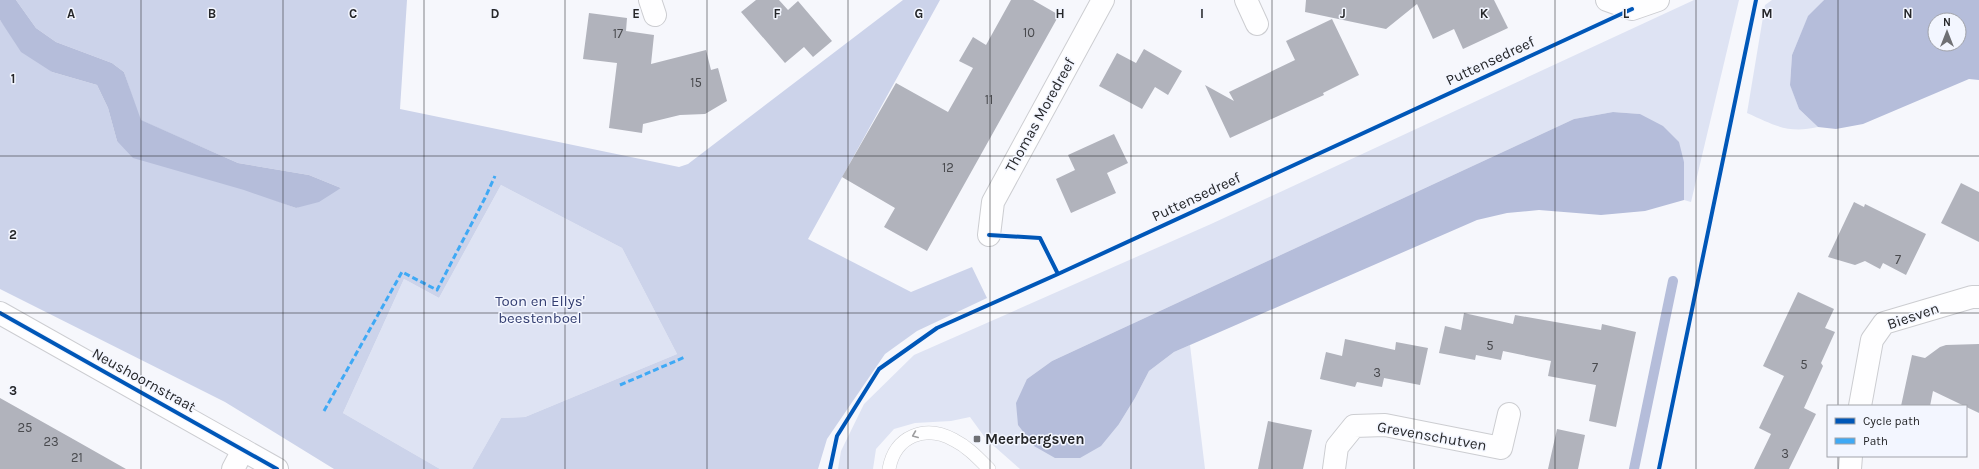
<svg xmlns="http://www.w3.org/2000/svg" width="1979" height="469" font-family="Karla,sans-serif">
  <rect width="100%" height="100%" fill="#f6f7fc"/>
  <path fill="#dee3f3" d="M 1694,0 L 1739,0 L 1691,202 L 1684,200 L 1684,162 L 1640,114 L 1613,112 L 1574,119 L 1052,361 L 1027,379 L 1119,424 L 1135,398 L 1149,371 L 1174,352 L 1190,345 L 1205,469 L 1020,469 L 986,439 L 970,417 L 951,421 L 915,423 L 894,429 L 876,449 L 873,469 L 838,469 L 841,451 L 864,404 L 914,355 L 1211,224 Z
    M 1772,0 L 1824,0 L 1808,17 L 1792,55 L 1790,84 L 1799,109 L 1818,127 C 1788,134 1774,125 1747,113 L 1765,5 Z
    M 501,185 L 622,248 L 677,354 L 525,417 L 501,418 L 472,469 L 440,469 L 343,413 L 404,279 L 439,298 Z"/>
  <path fill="#ccd3ea" d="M 16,0 L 407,0 L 400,109 L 679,167 L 688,164 L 903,0 L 940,0 L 808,239 L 911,292 L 972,267 L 987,298 L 917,331 L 885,354 L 827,439 L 818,469 L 472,469 L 501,418 L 525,417 L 677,354 L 622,248 L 501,185 L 439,298 L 404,279 L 343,413 L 440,469 L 334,469 L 225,402 L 0,289 L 0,20 L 10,33 L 52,72 L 97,85 L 108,108 L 117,141 L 296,208 L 341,188 L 309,175 L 238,163 L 140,120 L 124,72 L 112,63 L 56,42 L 36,28 Z"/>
  <path fill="#b5bdda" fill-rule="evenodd" d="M 0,0 L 16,0 L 36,28 L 56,42 L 112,63 L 124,72 L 141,120 L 238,163 L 309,175 L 341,188 L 319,202 L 296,208 L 244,190 L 133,158 L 117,141 L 108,108 L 97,85 L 52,72 L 21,52 L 0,20 Z
    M 1824,0 L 1979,0 L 1979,80 L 1969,79 L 1863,124 L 1836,129 L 1818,127 L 1799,109 L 1790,85 L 1792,55 L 1808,16 ZM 1935,20 L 1959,20 L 1959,44 L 1935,44 Z
    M 1613,112 L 1640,114 L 1663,126 L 1679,142 L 1684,162 L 1684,200 L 1645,211 L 1601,215 L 1539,210 L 1507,213 L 1477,220 L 1174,352 L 1149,371 L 1135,398 L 1119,424 L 1101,446 L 1080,458 L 1055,458 L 1034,446 L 1018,425 L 1016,403 L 1027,379 L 1052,361 L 1574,119 Z"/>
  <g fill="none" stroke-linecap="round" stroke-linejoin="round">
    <path stroke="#b5bdda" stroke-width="10" d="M 1634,469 L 1673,281"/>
  </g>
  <path fill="#b1b3bc" d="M 756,0 L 779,0 L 788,10 L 798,1 L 832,41 L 813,57 L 804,47 L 785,63 L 741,12 Z
    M 1011,0 L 1033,0 L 1059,15 L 927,251 L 884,227 L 895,208 L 842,177 L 896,83 L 948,112 L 973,68 L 959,61 L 973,37 L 986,45 Z
    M 1306,0 L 1494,0 L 1508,28 L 1463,49 L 1454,29 L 1433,39 L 1417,4 L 1386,29 L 1305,12 Z
    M 589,13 L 627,18 L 626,31 L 654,35 L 651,64 L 706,50 L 711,70 L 718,68 L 727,101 L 705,114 L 680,115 L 643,124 L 642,133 L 609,128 L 617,63 L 583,59 Z
    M 1332,19 L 1359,75 L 1323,93 L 1324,95 L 1230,138 L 1205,85 L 1234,101 L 1229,92 L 1295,60 L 1286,41 Z
    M 1144,49 L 1182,71 L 1168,95 L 1155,87 L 1142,109 L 1099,86 L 1117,53 L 1136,63 Z
    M 1114,134 L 1128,163 L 1107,173 L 1116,193 L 1071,213 L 1056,179 L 1075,170 L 1068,155 Z
    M 1961,183 L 1979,192 L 1979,242 L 1941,223 Z
    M 1854,202 L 1864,207 L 1865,204 L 1926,234 L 1906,275 L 1883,263 L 1880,269 L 1865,261 L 1855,265 L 1828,257 Z
    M 1798,292 L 1834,309 L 1825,328 L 1835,332 L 1821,363 L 1823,366 L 1804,408 L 1816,414 L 1789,469 L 1754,469 L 1771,434 L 1759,428 L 1784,376 L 1763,366 Z
    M 1464,313 L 1513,324 L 1515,315 L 1601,330 L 1602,324 L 1636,332 L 1616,427 L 1589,421 L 1596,385 L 1548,376 L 1551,361 L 1503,351 L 1501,360 L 1476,355 L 1475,360 L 1439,353 L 1445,326 L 1461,330 Z
    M 1345,339 L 1395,350 L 1396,342 L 1428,348 L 1420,385 L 1384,378 L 1382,387 L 1357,382 L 1355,387 L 1320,379 L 1326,352 L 1342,356 Z
    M 1979,344 L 1979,413 L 1933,391 L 1930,406 L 1901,406 L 1912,355 L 1925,358 L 1940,347 L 1946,345 Z
    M 0,398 L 73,439 L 126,469 L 0,469 Z
    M 1268,421 L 1312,430 L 1303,469 L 1258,469 Z
    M 1557,429 L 1585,435 L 1578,469 L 1548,469 Z"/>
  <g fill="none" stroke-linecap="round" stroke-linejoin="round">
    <g stroke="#cccdd1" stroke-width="14">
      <path id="lane" d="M 889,469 C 895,436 925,424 954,440 C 968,447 978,458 989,469"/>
    </g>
    <g stroke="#cccdd1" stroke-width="24">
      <path id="street" d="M 650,0 L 655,15
        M 1246,0 L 1257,24
        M 1607,0 L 1632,9 L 1658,0
        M 989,235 L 993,202 L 1103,0
        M 1860,406 L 1872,340 L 1884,323 L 1972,297 L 1979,297
        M 233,469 L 243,450
        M 1334,469 L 1337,447 L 1354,426 L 1385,425 L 1501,448 L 1509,414
        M 1850,469 L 1851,456"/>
    </g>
    <g stroke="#cccdd1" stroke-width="24">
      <path id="secondary" d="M 0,313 L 277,469"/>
    </g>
    <use href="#lane" stroke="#fefeff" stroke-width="13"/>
    <use href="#street" stroke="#fefeff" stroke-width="22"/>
    <use href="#secondary" stroke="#fefeff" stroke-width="22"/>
    <path stroke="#3fa9f5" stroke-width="3" stroke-dasharray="6 3" stroke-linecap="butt" d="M 620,385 L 685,357
      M 324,411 L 402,272 L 437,290 L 485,198 L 495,176"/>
    <g stroke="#f3f6ff" stroke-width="6">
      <path id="cycleway" d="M 989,235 L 1040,238 L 1058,274
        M 0,313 L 277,469
        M 830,469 L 837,436 L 879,369 L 937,328 L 1058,274 L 1632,9
        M 1659,469 L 1756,0"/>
    </g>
    <use href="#cycleway" stroke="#0057b8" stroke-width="4"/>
  </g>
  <defs><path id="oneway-chevron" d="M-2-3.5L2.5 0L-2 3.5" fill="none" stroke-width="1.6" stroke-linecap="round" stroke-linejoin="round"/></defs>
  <use stroke="#9d9d9f" href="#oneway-chevron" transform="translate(915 435) rotate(158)"/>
  <path fill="none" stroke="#26272a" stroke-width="1" stroke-opacity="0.55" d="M 141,0 L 141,469M 283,0 L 283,469M 424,0 L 424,469M 565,0 L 565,469M 707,0 L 707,469M 848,0 L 848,469M 990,0 L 990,469M 1131,0 L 1131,469M 1272,0 L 1272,469M 1414,0 L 1414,469M 1555,0 L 1555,469M 1696,0 L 1696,469M 1838,0 L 1838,406M 0,156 L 1979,156M 0,313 L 1979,313M 1838,456 L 1838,469"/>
  <rect fill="#6f7074" stroke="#f3f6ff" stroke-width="1.5" x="973" y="435" width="8" height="8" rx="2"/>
  <g text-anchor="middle" stroke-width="3" stroke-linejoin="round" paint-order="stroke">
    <g font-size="13" fill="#494a4e">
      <text x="1029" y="37">10</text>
      <text x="618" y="38">17</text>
      <text x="696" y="87">15</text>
      <text x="989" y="104">11</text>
      <text x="948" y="172">12</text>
      <text x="1898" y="264">7</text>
      <text x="1490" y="350">5</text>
      <text x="1804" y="369">5</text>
      <text x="1595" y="372">7</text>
      <text x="1377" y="377">3</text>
      <text x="25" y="432">25</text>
      <text x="51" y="446">23</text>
      <text x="1785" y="458">3</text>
      <text x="77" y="462">21</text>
    </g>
    <g font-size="15" fill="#26272a" stroke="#f3f6ff">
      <text transform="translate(1490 61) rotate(-25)" y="5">Puttensedreef</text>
      <text transform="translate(1040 115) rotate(-61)" y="5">Thomas Moredreef</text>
      <text transform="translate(1196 197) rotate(-25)" y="5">Puttensedreef</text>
      <text transform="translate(1913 316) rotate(-19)" y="5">Biesven</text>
      <text transform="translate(144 380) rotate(29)" y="5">Neushoornstraat</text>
      <text transform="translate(1432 436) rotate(10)" y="5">Grevenschutven</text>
    </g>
    <g font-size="15" fill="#343f72" stroke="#f3f6ff">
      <text x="540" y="306">Toon en Ellys'<tspan x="540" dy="17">beestenboel</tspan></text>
    </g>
    <g font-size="15" font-weight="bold" fill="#26272a" stroke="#f3f6ff" text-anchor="start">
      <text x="985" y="444">Meerbergsven</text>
    </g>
  </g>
  <g font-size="13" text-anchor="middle" font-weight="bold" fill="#26272a" stroke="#f3f6ff" stroke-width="3" stroke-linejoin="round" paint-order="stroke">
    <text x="71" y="18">A</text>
    <text x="212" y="18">B</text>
    <text x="353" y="18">C</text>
    <text x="495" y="18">D</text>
    <text x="636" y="18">E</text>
    <text x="777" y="18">F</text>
    <text x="919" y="18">G</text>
    <text x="1060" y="18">H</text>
    <text x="1202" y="18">I</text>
    <text x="1343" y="18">J</text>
    <text x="1484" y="18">K</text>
    <text x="1626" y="18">L</text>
    <text x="1767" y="18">M</text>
    <text x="1908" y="18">N</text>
    <text x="13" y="83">1</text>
    <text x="13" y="239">2</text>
    <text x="13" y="395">3</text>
  </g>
  <rect x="1827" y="405" width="140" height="52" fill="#f3f6ff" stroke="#a1a3aa"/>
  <rect x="1835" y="418" width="20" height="6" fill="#0057b8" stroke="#a1a3aa"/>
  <text x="1863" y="425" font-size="12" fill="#26272a">Cycle path</text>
  <rect x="1835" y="438" width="20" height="6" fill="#3fa9f5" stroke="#a1a3aa"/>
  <text x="1863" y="445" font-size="12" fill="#26272a">Path</text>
  <g transform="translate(1947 32)"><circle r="19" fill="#f3f6ff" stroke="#a1a3aa"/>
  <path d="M0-3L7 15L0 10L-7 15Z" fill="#6f7074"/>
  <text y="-6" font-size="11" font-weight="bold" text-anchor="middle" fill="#26272a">N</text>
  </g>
</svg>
